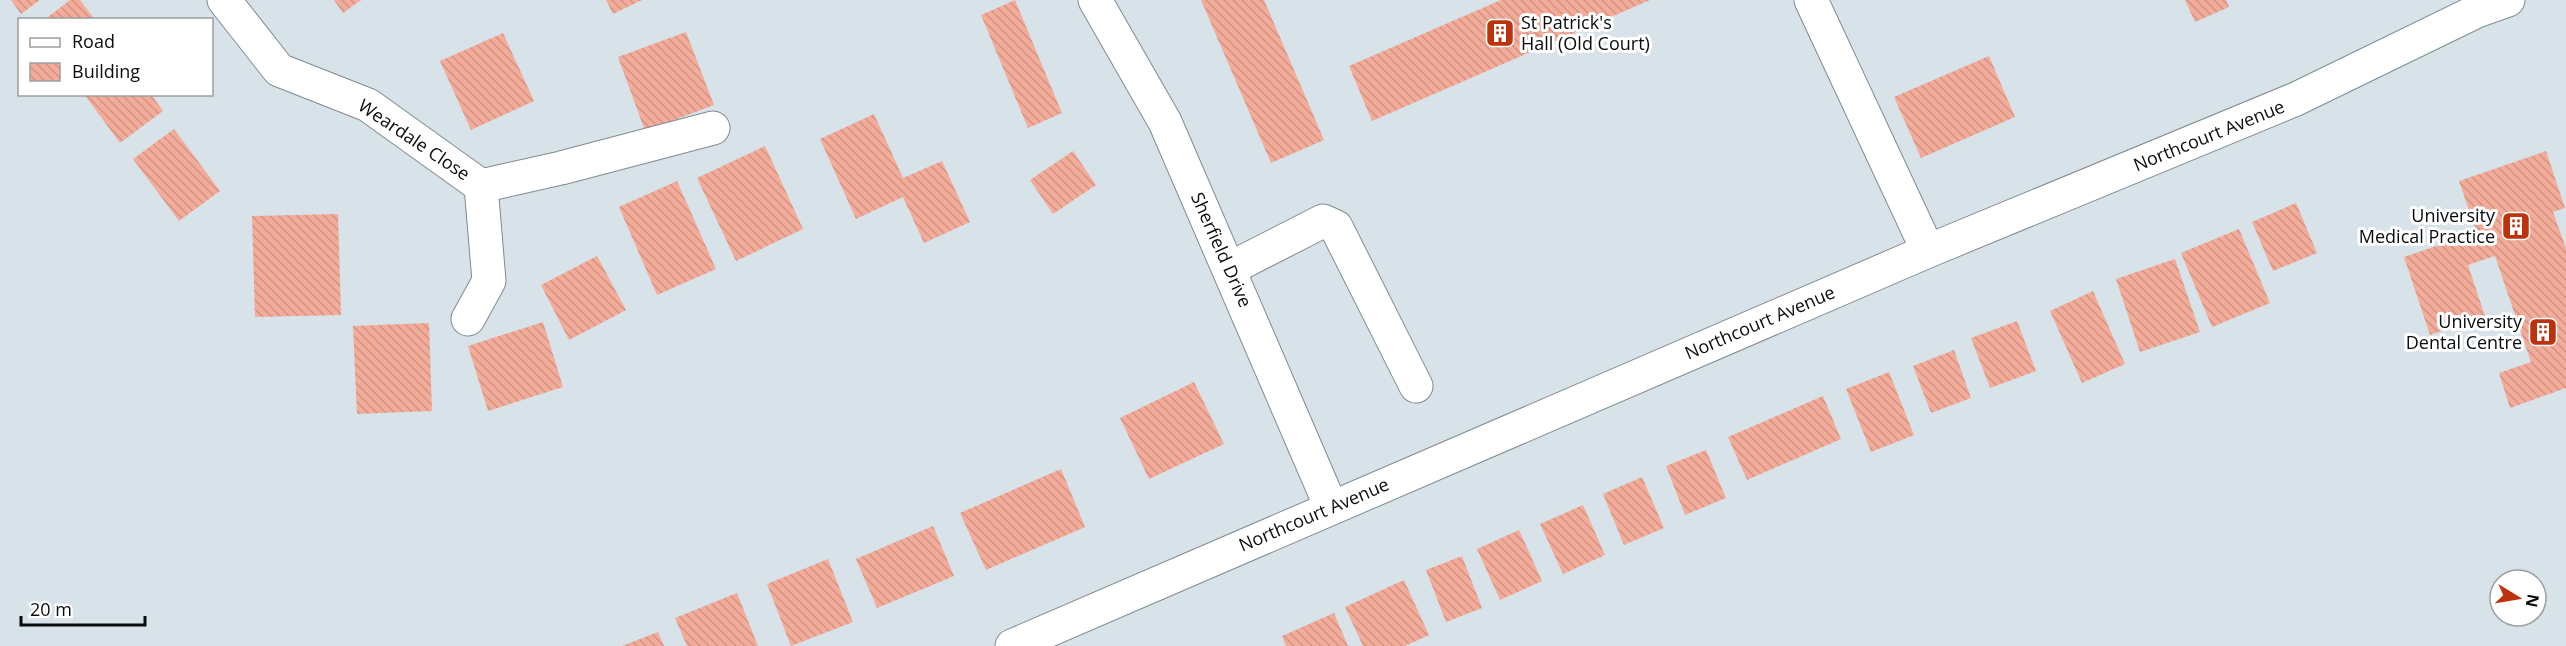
<svg xmlns="http://www.w3.org/2000/svg" width="2566" height="646" font-family="'Open Sans',sans-serif">
  <defs>
    <pattern id="building-back-hatch" width="6" height="6" patternUnits="userSpaceOnUse" patternTransform="scale(1.5)"><rect width="6" height="6" fill="#f4ac9a"/><path d="M-1 5l2 2M0 0l6 6M5-1l2 2" fill="none" stroke="#d09384"/></pattern>
  </defs>
  <rect width="100%" height="100%" fill="#d7e2e9"/>
  <path fill="url(#building-back-hatch)" d="M 11,0 L 40,0 L 21,14 Z
    M 70,0 L 80,0 L 95,20 L 44,20 Z
    M 334,0 L 361,0 L 343,13 Z
    M 606,0 L 642,0 L 613,14 Z
    M 1015,0 L 1062,113 L 1028,128 L 981,15 Z
    M 1201,0 L 1264,0 L 1324,140 L 1271,163 Z
    M 1501,0 L 1650,0 L 1372,121 L 1349,66 Z
    M 2185,0 L 2226,0 L 2229,7 L 2195,22 Z
    M 686,32 L 714,105 L 645,131 L 618,57 Z
    M 503,33 L 534,101 L 471,130 L 440,61 Z
    M 1989,56 L 2015,117 L 1921,158 L 1894,97 Z
    M 84,94 L 151,94 L 163,111 L 120,143 Z
    M 874,114 L 903,178 L 942,161 L 970,222 L 924,243 L 903,197 L 856,219 L 820,139 Z
    M 174,129 L 220,191 L 179,221 L 133,159 Z
    M 765,146 L 803,229 L 736,261 L 697,178 Z
    M 1073,151 L 1096,185 L 1053,214 L 1030,180 Z
    M 2546,151 L 2565,208 L 2553,212 L 2566,248 L 2566,388 L 2510,408 L 2499,373 L 2531,362 L 2495,256 L 2468,265 L 2485,316 L 2430,335 L 2404,257 L 2457,239 L 2460,246 L 2479,239 L 2459,181 Z
    M 677,181 L 716,269 L 657,295 L 619,207 Z
    M 2296,203 L 2317,253 L 2273,271 L 2252,222 Z
    M 338,214 L 341,315 L 255,317 L 252,216 Z
    M 2239,229 L 2270,303 L 2212,327 L 2181,253 Z
    M 597,256 L 626,310 L 569,340 L 541,285 Z
    M 2175,259 L 2200,332 L 2140,352 L 2116,279 Z
    M 2093,291 L 2125,364 L 2082,383 L 2050,311 Z
    M 2017,321 L 2036,371 L 1990,388 L 1971,338 Z
    M 543,322 L 563,387 L 488,411 L 468,346 Z
    M 429,323 L 432,411 L 357,414 L 353,326 Z
    M 1954,350 L 1971,398 L 1931,413 L 1913,366 Z
    M 1889,372 L 1914,435 L 1871,452 L 1846,389 Z
    M 1194,382 L 1224,444 L 1149,479 L 1120,418 Z
    M 1823,396 L 1841,439 L 1747,480 L 1728,437 Z
    M 1706,450 L 1726,498 L 1685,515 L 1666,466 Z
    M 1061,469 L 1085,527 L 986,570 L 960,513 Z
    M 1642,477 L 1664,528 L 1624,545 L 1603,494 Z
    M 1583,505 L 1605,555 L 1563,574 L 1540,524 Z
    M 933,526 L 954,576 L 877,608 L 856,559 Z
    M 1519,530 L 1542,581 L 1500,600 L 1477,549 Z
    M 1462,556 L 1482,608 L 1446,622 L 1426,570 Z
    M 828,559 L 853,622 L 791,646 L 767,584 Z
    M 1404,580 L 1429,635 L 1405,646 L 1363,646 L 1345,607 Z
    M 737,593 L 758,646 L 687,646 L 675,618 Z
    M 1334,613 L 1348,646 L 1286,646 L 1282,636 Z
    M 658,632 L 664,646 L 622,646 Z"/>
  <g fill="none" stroke-linecap="round" stroke-linejoin="round">
    <g stroke="#808b91" stroke-width="35">
      <path id="minor" d="M 224,0 L 279,70 L 368,105 L 481,186 L 489,281 L 468,319
        M 1095,0 L 1165,122 L 1331,507
        M 1811,0 L 1928,251
        M 481,186 L 561,168 L 713,128
        M 1229,269 L 1323,221 L 1336,227 L 1416,386
        M 1012,646 L 1928,251 L 2296,99 L 2477,11 L 2508,0"/>
    </g>
    <use href="#minor" stroke="#fff" stroke-width="33"/>
  </g>
  <defs>
    <g id="building-square" transform="scale(1.5)"><rect x="-9" y="-9" width="18" height="18" rx="4" fill="#bc320c" stroke="#fff"/><path d="M-4-6H4V6H1V3H-1V6H-4ZM-2.5-4.3h1.7v1.8h-1.7ZM.8-4.3h1.7v1.8H.8ZM-2.5-1h1.7V.8h-1.7ZM.8-1h1.7V.8H.8Z" fill="#fff"/></g>
  </defs>
  <g fill-rule="evenodd">
    <use href="#building-square" x="1500" y="33"/>
    <use href="#building-square" x="2516" y="226"/>
    <use href="#building-square" x="2543" y="332"/>
  </g>
  <g text-anchor="middle" stroke-width="6" stroke-linejoin="round" paint-order="stroke">
    <g font-size="18" fill="#080c0e" stroke="#fff" text-anchor="end">
      <text x="1521" y="29" text-anchor="start">St Patrick's<tspan x="1521" dy="21">Hall (Old Court)</tspan></text>
      <text x="2495" y="222">University<tspan x="2495" dy="21">Medical Practice</tspan></text>
      <text x="2522" y="328">University<tspan x="2522" dy="21">Dental Centre</tspan></text>
    </g>
    <g font-size="18" fill="#080c0e" stroke="#fff">
      <text transform="translate(2209 136) rotate(-22)" y="6">Northcourt Avenue</text>
      <text transform="translate(414 140) rotate(34)" y="6">Weardale Close</text>
      <text transform="translate(1221 250) rotate(66)" y="6">Sherfield Drive</text>
      <text transform="translate(1760 323) rotate(-23)" y="6">Northcourt Avenue</text>
      <text transform="translate(1314 515) rotate(-23)" y="6">Northcourt Avenue</text>
    </g>
  </g>
  <rect x="18" y="18" width="195" height="78" fill="#ffffff" stroke="#9c9e9f" stroke-width="1.5"/>
  <rect x="30" y="38" width="30" height="9" fill="#ffffff" stroke="#9c9e9f" stroke-width="1.5"/>
  <text x="72" y="48" font-size="18" fill="#080c0e">Road</text>
  <rect x="30" y="63" width="30" height="18" fill="url(#building-back-hatch)" stroke="#9c9e9f" stroke-width="1.5"/>
  <text x="72" y="78" font-size="18" fill="#080c0e">Building</text>
  <g transform="translate(2518 598) rotate(101)"><circle r="28" fill="#ffffff" stroke="#9c9e9f" stroke-width="1.5"/>
  <path d="M0-4.5L10 22L0 15L-10 22Z" fill="#bc320c"/>
  <text y="-9" font-size="16" font-weight="bold" text-anchor="middle" fill="#080c0e">N</text>
  </g>
  <path d="M21 616v9h124v-9" fill="none" stroke="#080c0e" stroke-width="3"/>
  <text x="30" y="616" font-size="18" fill="#080c0e" stroke="#ffffff" stroke-width="4.5" paint-order="stroke">20 m</text>
</svg>
